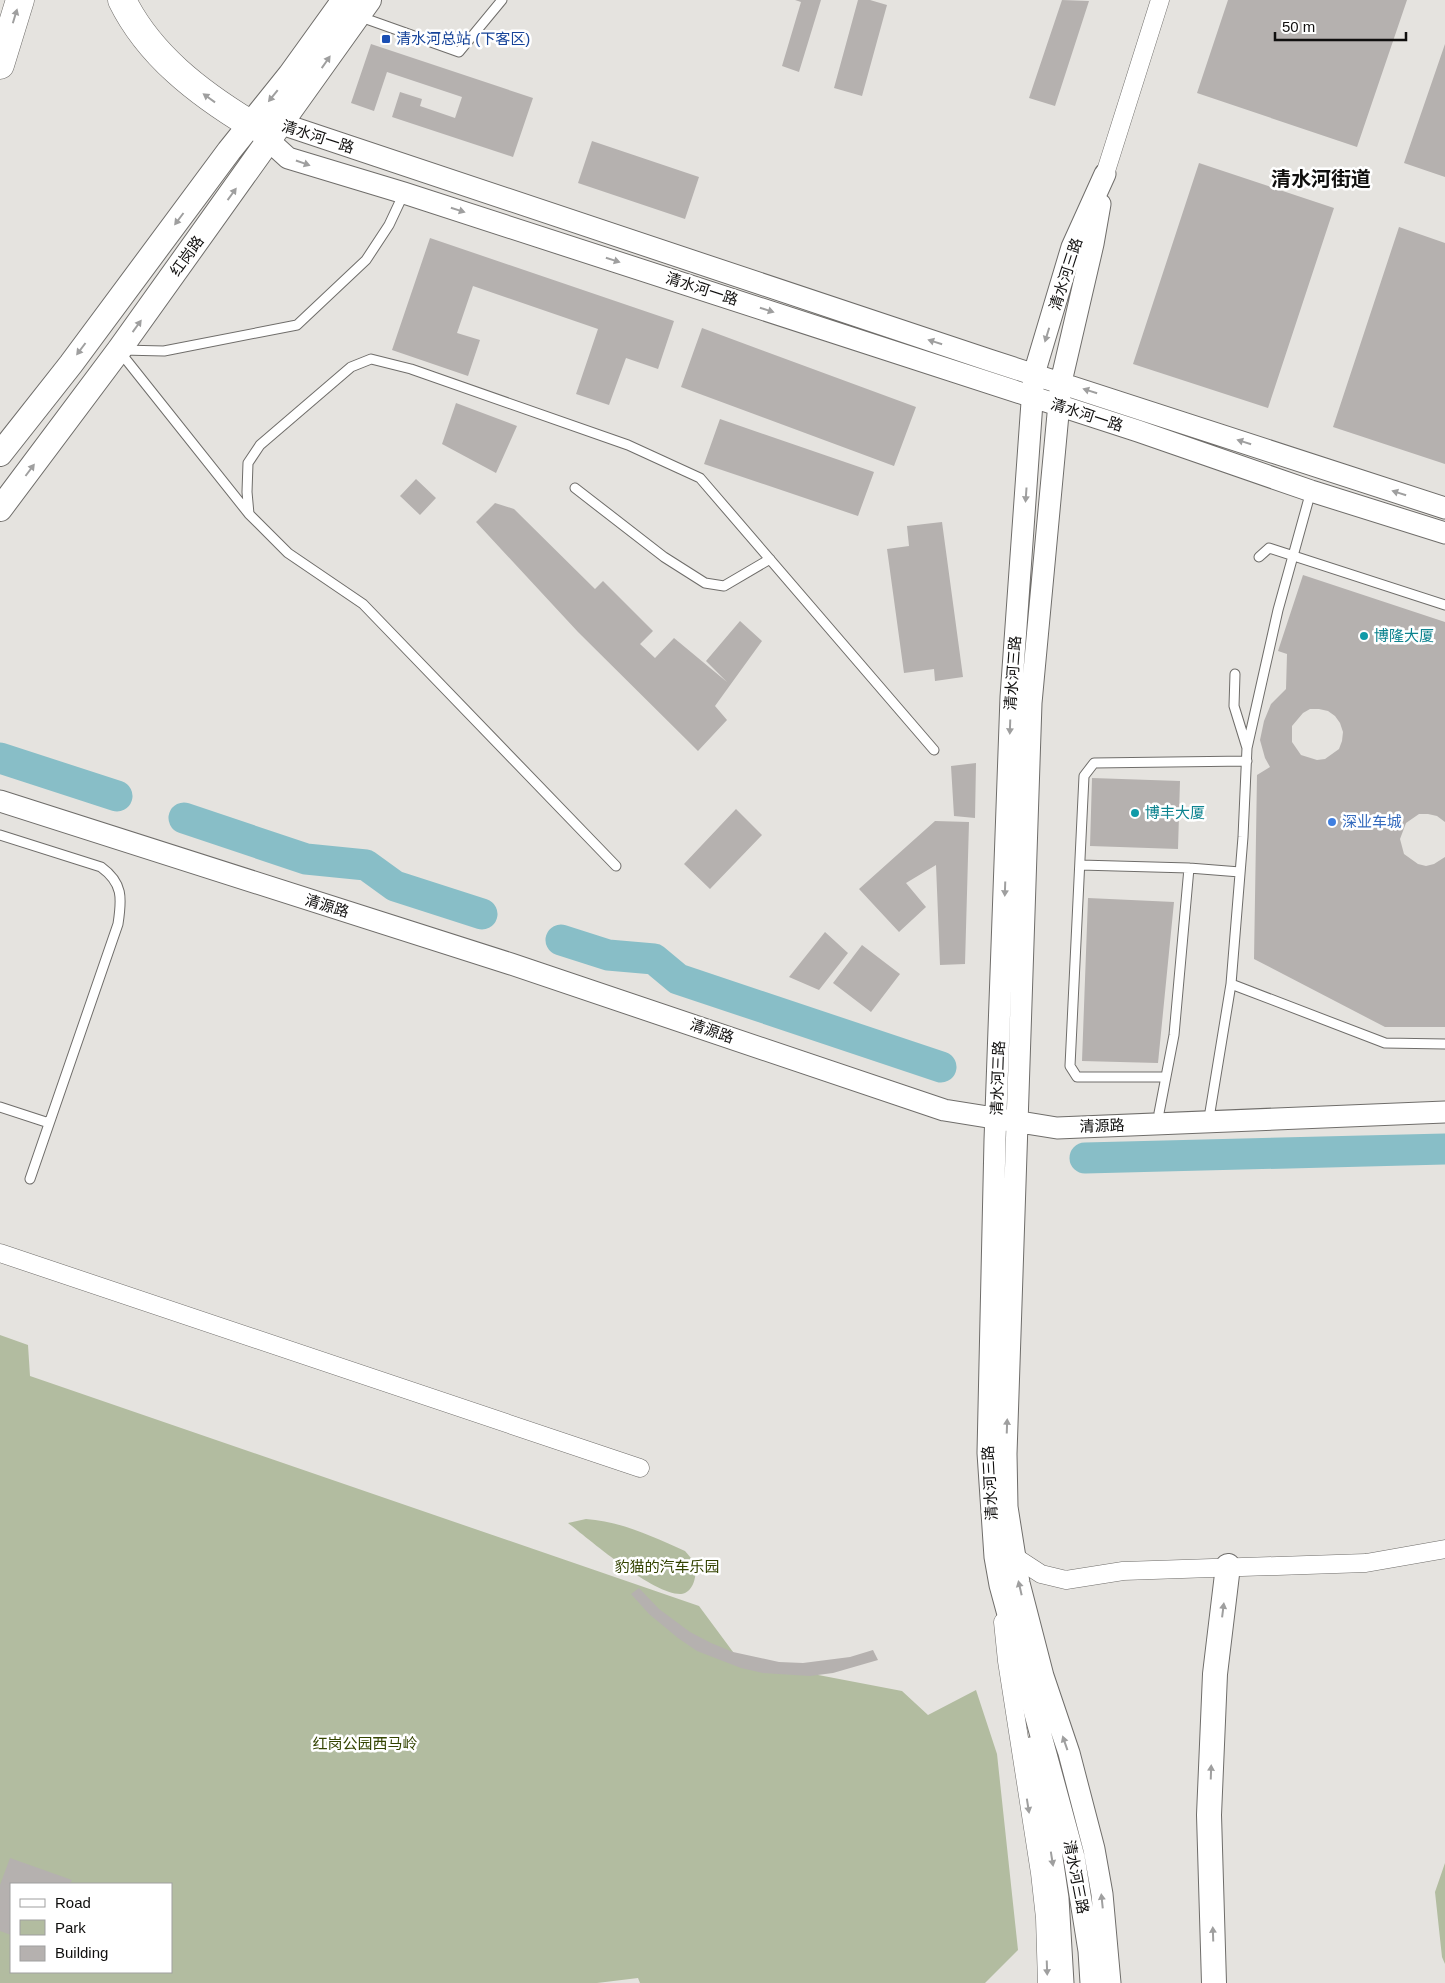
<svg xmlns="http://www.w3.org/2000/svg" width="1445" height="1983" font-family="Arial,'Noto Sans SC',sans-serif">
  <rect width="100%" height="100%" fill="#e5e3df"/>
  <path fill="#b2bca0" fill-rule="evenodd" d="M 0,1335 L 28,1345 L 30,1376 L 699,1606 L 739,1660 L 902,1691 L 928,1715 L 976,1690 L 997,1754 L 1018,1950 L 985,1983 L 640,1983 L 638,1978 L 597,1983 L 0,1983 ZM 11,1884 L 171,1884 L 171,1972 L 11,1972 Z
    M 586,1519 C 620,1521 654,1537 685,1551 C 688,1555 692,1558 694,1563 C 698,1573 694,1593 681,1594 C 654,1595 591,1541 568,1523 Z
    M 1445,1863 L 1445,1964 L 1442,1957 L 1435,1892 Z"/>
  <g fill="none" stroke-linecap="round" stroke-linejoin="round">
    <path stroke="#88bec7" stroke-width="31" d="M 0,758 L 117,796
      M 184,818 L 306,859 L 366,865 L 395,886 L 482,914
      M 561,940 L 608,955 L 654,959 L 678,979 L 941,1067
      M 1085,1158 L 1445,1149"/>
  </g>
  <path fill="#b5b1af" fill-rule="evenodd" d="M 795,0 L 821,0 L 799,72 L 782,66 L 801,2 Z
    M 858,0 L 870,0 L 887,5 L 862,96 L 834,88 Z
    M 1062,0 L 1089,1 L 1055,106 L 1029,98 Z
    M 1228,0 L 1407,0 L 1357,147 L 1197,93 Z
    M 371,44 L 533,98 L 513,157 L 392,117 L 400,92 L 422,99 L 420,106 L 455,118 L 462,97 L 387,72 L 374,111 L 351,103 Z
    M 1445,44 L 1445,177 L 1404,163 Z
    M 592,141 L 699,177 L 685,219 L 578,183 Z
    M 1199,163 L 1334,208 L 1268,408 L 1133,364 Z
    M 1399,227 L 1445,243 L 1445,464 L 1333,427 Z
    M 430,238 L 674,321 L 658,369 L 626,358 L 609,405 L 576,394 L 598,329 L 473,286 L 457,333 L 480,340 L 468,376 L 392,350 Z
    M 702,328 L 916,407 L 894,466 L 681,387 Z
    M 456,403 L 517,426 L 496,473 L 442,444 Z
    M 720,419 L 874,472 L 858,516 L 704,464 Z
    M 416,479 L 436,498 L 420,515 L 400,496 Z
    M 495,503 L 514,509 L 595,589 L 603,581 L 653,631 L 640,644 L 655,658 L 674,638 L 727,682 L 706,661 L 740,621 L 762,641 L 715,706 L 727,720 L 698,751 L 578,632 L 476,522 Z
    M 942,522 L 963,677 L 935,681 L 934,669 L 904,673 L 887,549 L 909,546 L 907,526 Z
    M 1303,575 L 1445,622 L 1445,822 L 1437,816 L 1428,814 L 1419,814 L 1406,823 L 1400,839 L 1404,854 L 1418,864 L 1426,866 L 1434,864 L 1445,857 L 1445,1027 L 1385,1027 L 1254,959 L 1257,775 L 1270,767 L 1265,758 L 1260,740 L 1264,721 L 1271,704 L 1286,689 L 1287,654 L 1278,651 ZM 1310,709 L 1319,709 L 1328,711 L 1335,716 L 1340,723 L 1343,732 L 1342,741 L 1339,749 L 1325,759 L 1317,760 L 1301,755 L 1292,742 L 1292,726 L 1303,713 Z
    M 976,763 L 975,818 L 954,816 L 951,766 Z
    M 1092,778 L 1180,781 L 1178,849 L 1090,846 Z
    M 736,809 L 762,835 L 710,889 L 684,864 Z
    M 935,821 L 969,822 L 965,964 L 940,965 L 936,865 L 906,883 L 926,907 L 899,932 L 859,889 Z
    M 1088,898 L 1174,902 L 1158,1063 L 1082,1061 Z
    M 825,932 L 848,953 L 819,990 L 789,977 Z
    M 862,945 L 900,974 L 871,1012 L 833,983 Z
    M 639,1588 L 659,1609 L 690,1632 L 711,1643 L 733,1652 L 779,1662 L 803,1663 L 850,1657 L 873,1650 L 878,1660 L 833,1673 L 810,1676 L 763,1673 L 741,1668 L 697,1651 L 678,1638 L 649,1614 L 631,1594 Z
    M 10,1858 L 72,1880 L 70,1884 L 11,1884 L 11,1935 L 0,1931 L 0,1885 Z"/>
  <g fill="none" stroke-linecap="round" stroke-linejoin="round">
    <g stroke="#6f6d6a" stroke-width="11">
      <path id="service" d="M 358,16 L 459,52 L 502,0
        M 122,350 L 164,351 L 297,325 L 366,260 L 389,225 L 404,193
        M 120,352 L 249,514 L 288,553 L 363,604 L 616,866
        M 575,488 L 664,557 L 705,583 L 724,586 L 770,559
        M 249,514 L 247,492 L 248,463 L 260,445 L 351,367 L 371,359 L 411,369 L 628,445 L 700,478 L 934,750
        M 1259,557 L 1269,548 L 1445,605
        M 1235,674 L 1234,706 L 1247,748
        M 0,835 L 101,867 C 123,883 122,898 118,924 L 30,1179
        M 1080,865 L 1189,868 L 1240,872
        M 1231,984 L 1385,1043 L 1445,1044
        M 1166,1077 L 1077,1077 L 1070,1066 L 1084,776 L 1094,763 L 1247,761
        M 0,1107 L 49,1123
        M 1210,1112 L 1231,984 L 1243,837 L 1247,748 L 1278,610 L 1311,491
        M 1159,1113 L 1174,1035 L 1189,868"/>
    </g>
    <g stroke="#6f6d6a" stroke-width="19">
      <path id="minor" d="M 1105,174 L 1160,0
        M 0,1253 L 640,1468
        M 1005,1557 L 1015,1557 L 1041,1574 L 1066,1580 L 1123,1571 L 1366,1563 L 1445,1549
        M 1003,1622 L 1007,1661 L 1040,1873 L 1045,1918 L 1047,1983"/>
    </g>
    <g stroke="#6f6d6a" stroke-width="23">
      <path id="tertiary" d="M 265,124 L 282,124 L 989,360 L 1445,508
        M 256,129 L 288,158 L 404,193 L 1138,431 L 1311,491 L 1445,533
        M 1100,204 L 1093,244 L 1061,382 L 1031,703 L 1006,1454 L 1007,1507 L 1019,1583 L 1043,1676 L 1069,1753 L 1094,1849 L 1102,1894 L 1110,1983
        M 0,801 L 511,964 L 944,1110 L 1057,1128 L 1445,1112
        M 1030,1748 L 1050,1844 L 1058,1898 L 1063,1983
        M 1091,1983 L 1089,1951 L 1074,1857 L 1000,1585 L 995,1557 L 988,1453 L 995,1140 L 1011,697 L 1034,374 L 1072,247 L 1105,174"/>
    </g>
    <g stroke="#6f6d6a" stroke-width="26">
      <path id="secondary" d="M 0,454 L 71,364 L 229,151 L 290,75 L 344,0
        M 0,509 L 119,350 L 369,0
        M 1214,1983 L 1209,1815 L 1215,1674 L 1228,1566"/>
    </g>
    <g stroke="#6f6d6a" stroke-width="29">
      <path id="trunk" d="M 122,0 C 149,55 199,93 250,124
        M 0,65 L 20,0"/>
    </g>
    <use href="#service" stroke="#fff" stroke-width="9"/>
    <use href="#minor" stroke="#fff" stroke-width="18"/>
    <use href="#tertiary" stroke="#fff" stroke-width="21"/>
    <use href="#secondary" stroke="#fff" stroke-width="24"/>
    <use href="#trunk" stroke="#fff" stroke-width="28"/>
  </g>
  <defs><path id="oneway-solid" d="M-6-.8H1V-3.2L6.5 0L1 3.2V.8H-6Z" transform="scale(1.25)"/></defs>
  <g fill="#9f9f9f">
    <use href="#oneway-solid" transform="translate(15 16) rotate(-73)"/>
    <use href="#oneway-solid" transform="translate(326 62) rotate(-55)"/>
    <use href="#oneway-solid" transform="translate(273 96) rotate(129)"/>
    <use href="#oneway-solid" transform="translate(209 98) rotate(-144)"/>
    <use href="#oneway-solid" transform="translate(303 163) rotate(19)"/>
    <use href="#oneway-solid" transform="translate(232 194) rotate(-54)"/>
    <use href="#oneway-solid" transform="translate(458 210) rotate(18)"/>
    <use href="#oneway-solid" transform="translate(179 219) rotate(127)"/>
    <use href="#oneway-solid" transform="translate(613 260) rotate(18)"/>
    <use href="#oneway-solid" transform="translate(767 310) rotate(18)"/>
    <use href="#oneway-solid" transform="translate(137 326) rotate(-54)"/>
    <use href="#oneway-solid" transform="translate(1047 335) rotate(107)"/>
    <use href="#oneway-solid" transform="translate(935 342) rotate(-162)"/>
    <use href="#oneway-solid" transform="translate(81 349) rotate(127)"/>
    <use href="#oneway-solid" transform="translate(1090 391) rotate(-162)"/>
    <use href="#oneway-solid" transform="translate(1244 442) rotate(-162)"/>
    <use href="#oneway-solid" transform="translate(30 470) rotate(-53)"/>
    <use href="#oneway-solid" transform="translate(1399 493) rotate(-162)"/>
    <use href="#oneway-solid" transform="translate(1026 495) rotate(94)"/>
    <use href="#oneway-solid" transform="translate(1010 727) rotate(92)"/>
    <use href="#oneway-solid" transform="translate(1005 889) rotate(92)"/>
    <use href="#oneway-solid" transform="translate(1007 1426) rotate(-88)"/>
    <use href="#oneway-solid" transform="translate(1020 1588) rotate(-103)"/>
    <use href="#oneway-solid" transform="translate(1223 1610) rotate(-83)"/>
    <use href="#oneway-solid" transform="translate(1065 1743) rotate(-109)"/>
    <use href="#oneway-solid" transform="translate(1211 1772) rotate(-88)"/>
    <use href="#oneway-solid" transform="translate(1028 1806) rotate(81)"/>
    <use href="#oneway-solid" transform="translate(1052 1859) rotate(81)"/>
    <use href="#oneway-solid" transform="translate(1102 1901) rotate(-96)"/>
    <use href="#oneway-solid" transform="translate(1213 1934) rotate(-92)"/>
    <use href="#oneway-solid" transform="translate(1047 1968) rotate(88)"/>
  </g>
  <rect fill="#1a4fb4" stroke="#fff" stroke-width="2" x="381" y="34" width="10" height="10" rx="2.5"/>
  <g fill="#0f9aa8" stroke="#fff" stroke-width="2">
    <circle cx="1364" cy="636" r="5"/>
    <circle cx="1135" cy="813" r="5"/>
  </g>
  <circle fill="#3f7fe0" stroke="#fff" stroke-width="2" cx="1332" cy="822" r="5"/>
  <g text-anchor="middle" stroke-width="5" stroke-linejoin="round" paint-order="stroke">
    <g font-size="15" fill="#164399" stroke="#fff" text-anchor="start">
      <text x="396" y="44">清水河总站 (下客区)</text>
    </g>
    <g font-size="15" fill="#100f0e" stroke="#fff">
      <text transform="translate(318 137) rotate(18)" y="5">清水河一路</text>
      <text transform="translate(187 256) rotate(-54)" y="5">红岗路</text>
      <text transform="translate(1066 274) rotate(-72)" y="5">清水河三路</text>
      <text transform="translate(702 289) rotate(18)" y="5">清水河一路</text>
      <text transform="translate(1087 415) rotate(18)" y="5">清水河一路</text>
      <text transform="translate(1013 673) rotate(-86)" y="5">清水河三路</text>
      <text transform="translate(327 906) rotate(17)" y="5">清源路</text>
      <text transform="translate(712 1031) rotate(19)" y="5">清源路</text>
      <text transform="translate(998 1078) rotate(-88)" y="5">清水河三路</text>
      <text transform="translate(1102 1126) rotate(-2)" y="5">清源路</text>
      <text transform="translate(990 1483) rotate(-93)" y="5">清水河三路</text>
      <text transform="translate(1076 1877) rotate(79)" y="5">清水河三路</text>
    </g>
    <g font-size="15" fill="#0d838f" stroke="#fff" text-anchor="start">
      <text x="1374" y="641">博隆大厦</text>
      <text x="1145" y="818">博丰大厦</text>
    </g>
    <g font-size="15" fill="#366cbe" stroke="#fff" text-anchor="start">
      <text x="1342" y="827">深业车城</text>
    </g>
    <g font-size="15" fill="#334300" stroke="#fff">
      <text x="667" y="1572">豹猫的汽车乐园</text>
      <text x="365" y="1749">红岗公园西马岭</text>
    </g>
    <g font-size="20" font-weight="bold" fill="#100f0e" stroke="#fff">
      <text x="1321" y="186">清水河街道</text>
    </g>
  </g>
  <rect x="10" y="1883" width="162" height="90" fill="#ffffff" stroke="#9f9f9f"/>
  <rect x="20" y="1899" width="25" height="8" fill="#ffffff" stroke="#9f9f9f"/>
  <text x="55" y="1908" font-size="15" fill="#100f0e">Road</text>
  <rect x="20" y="1920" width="25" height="15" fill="#b2bca0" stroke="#9f9f9f"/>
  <text x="55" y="1933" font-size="15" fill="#100f0e">Park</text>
  <rect x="20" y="1946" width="25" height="15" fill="#b5b1af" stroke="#9f9f9f"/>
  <text x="55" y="1958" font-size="15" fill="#100f0e">Building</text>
  <path d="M1275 32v8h131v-8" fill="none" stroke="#100f0e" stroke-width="2.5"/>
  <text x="1282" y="32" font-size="15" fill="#100f0e" stroke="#ffffff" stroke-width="4" paint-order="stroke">50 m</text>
</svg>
